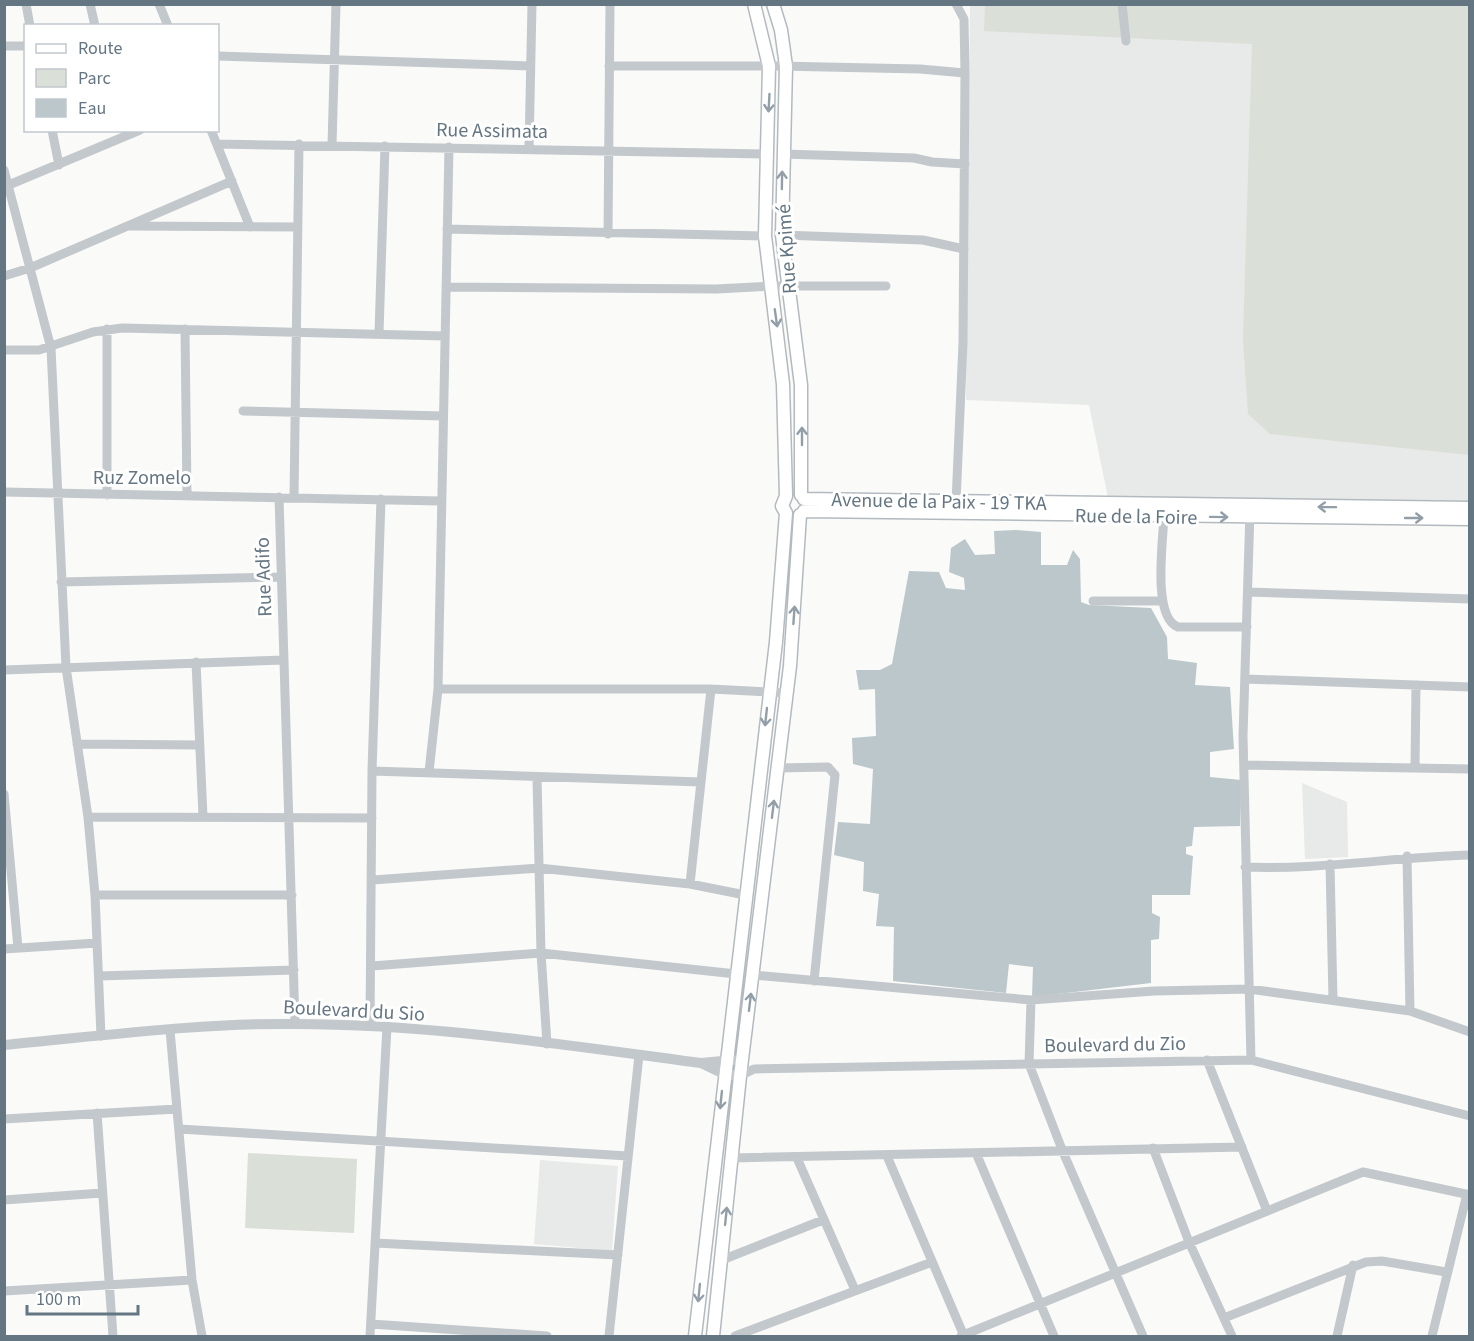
<svg xmlns="http://www.w3.org/2000/svg" width="1474" height="1341" font-family="'Source Sans 3',sans-serif">
  <rect width="100%" height="100%" fill="#fafaf8"/>
  <path fill="#e8e9e9" d="M 970,5 L 1469,5 L 1469,501 L 1373,503 L 1108,498 L 1089,405 L 966,400 Z
    M 1302,783 L 1347,802 L 1348,857 L 1305,859 Z
    M 540,1160 L 618,1166 L 612,1251 L 534,1244 Z"/>
  <path fill="#dadfd7" d="M 985,5 L 1469,5 L 1469,455 L 1270,434 L 1248,414 L 1243,339 L 1252,44 L 984,31 Z
    M 248,1153 L 357,1159 L 354,1233 L 245,1228 Z"/>
  <path fill="#bbc7cb" d="M 1016,530 L 1041,532 L 1041,565 L 1067,565 L 1073,550 L 1080,559 L 1081,602 L 1089,605 L 1151,608 L 1167,637 L 1168,659 L 1197,663 L 1195,685 L 1230,687 L 1234,749 L 1210,752 L 1210,777 L 1241,780 L 1240,826 L 1194,827 L 1192,846 L 1186,847 L 1186,854 L 1193,856 L 1190,895 L 1152,895 L 1152,913 L 1160,917 L 1159,939 L 1151,940 L 1151,983 L 1032,997 L 1033,967 L 1009,964 L 1006,993 L 893,981 L 894,927 L 876,926 L 879,894 L 863,891 L 864,862 L 834,855 L 838,822 L 870,824 L 873,769 L 853,764 L 852,738 L 876,736 L 875,689 L 859,690 L 856,670 L 880,670 L 892,664 L 909,571 L 939,572 L 946,588 L 965,590 L 964,578 L 949,572 L 951,548 L 965,539 L 975,555 L 995,554 L 994,531 Z"/>
  <g fill="none" stroke-linecap="round" stroke-linejoin="round">
    <g stroke="#b3babf" stroke-width="15">
      <path id="secondary" d="M 773,4 L 781,30 L 786,66 L 782,235 L 801,385 L 801,495
        M 804,499 L 1470,508
        M 804,511 L 1470,519
        M 695,1336 L 776,642 L 786,513 L 782,506 L 786,496 L 783,384 L 765,236 L 769,66 L 754,4
        M 713,1336 L 740,1076 L 790,666 L 800,515"/>
    </g>
    <path stroke="#c3c8cc" stroke-width="9" d="M 26,4 L 30,26
      M 90,4 L 95,26
      M 159,4 L 168,26
      M 956,4 L 964,19 L 965,73 L 963,343 L 956,502
      M 1122,4 L 1126,41
      M 4,46 L 26,46
      M 218,56 L 530,66
      M 609,66 L 778,66 L 920,69 L 965,73
      M 52,130 L 59,165
      M 211,130 L 250,227
      M 217,144 L 766,154
      M 332,145 L 336,4
      M 529,149 L 532,4
      M 783,154 L 914,158 L 932,162 L 965,164
      M 4,170 L 51,348 L 66,667 L 88,817 L 95,895 L 101,1036
      M 4,187 L 140,130
      M 129,226 L 297,227
      M 447,229 L 765,236
      M 608,234 L 610,4
      M 782,235 L 923,240 L 964,249
      M 4,276 L 30,268 L 232,181
      M 446,287 L 716,289 L 771,286 L 886,286
      M 107,329 L 107,495
      M 185,329 L 187,495
      M 379,333 L 385,146
      M 4,350 L 39,350 L 93,332 L 122,328 L 445,336
      M 243,411 L 443,416
      M 4,492 L 441,501
      M 279,497 L 295,1023
      M 294,497 L 299,144
      M 1250,511 L 1243,736 L 1251,1060
      M 1164,516 C 1163,541 1152,617 1178,627 L 1247,627
      M 61,582 L 281,577
      M 1248,592 L 1470,599
      M 1093,601 L 1161,601
      M 196,662 L 203,816
      M 4,670 L 284,660
      M 1246,679 L 1470,687
      M 438,689 L 711,689 L 786,693
      M 77,744 L 200,745
      M 1244,765 L 1470,769
      M 778,768 L 828,767 L 835,775 L 814,981
      M 1415,768 L 1416,685
      M 372,771 L 701,782
      M 429,772 L 438,689 L 449,147
      M 537,777 L 541,953 L 547,1044
      M 4,794 L 18,948
      M 88,817 L 372,818
      M 1407,856 L 1410,1011
      M 1330,864 L 1333,1000
      M 1245,867 C 1319,870 1395,857 1470,855
      M 373,880 L 539,868 L 690,884 L 745,895
      M 690,884 L 711,689
      M 95,895 L 292,895
      M 4,949 L 97,943
      M 372,966 L 541,953 L 736,974
      M 753,975 L 1031,1000 L 1154,991 L 1249,989 L 1410,1011 L 1470,1032
      M 99,976 L 294,970
      M 1031,1000 L 1029,1064 L 1063,1152 L 1143,1336
      M 370,1026 L 372,771 L 381,499
      M 170,1030 L 192,1280 L 202,1336
      M 1207,1060 L 1267,1211
      M 740,1076 L 754,1069 L 1251,1060 L 1470,1116
      M 97,1113 L 113,1336
      M 4,1119 L 177,1109
      M 179,1129 L 628,1156
      M 1153,1148 L 1189,1242 L 1232,1336
      M 976,1153 L 1054,1336
      M 887,1156 L 964,1336
      M 732,1158 L 1242,1147
      M 797,1158 L 855,1290
      M 4,1200 L 102,1193
      M 375,1243 L 618,1255
      M 722,1260 L 823,1220
      M 4,1291 L 192,1280
      M 1224,1318 L 1366,1262 L 1382,1261 L 1446,1272
      M 371,1324 L 547,1336
      M 370,1336 L 387,1027
      M 609,1336 L 639,1055
      M 735,1336 L 932,1262
      M 961,1336 L 1363,1172 L 1470,1195
      M 1337,1336 L 1353,1265
      M 1432,1336 L 1467,1194"/>
    <path stroke="#c3c8cc" stroke-width="10" d="M 4,1045 C 101,1036 198,1023 294,1024 C 429,1024 567,1045 701,1063 L 733,1060
      M 701,1063 L 724,1074 L 740,1076"/>
    <use href="#secondary" stroke="#fff" stroke-width="12"/>
  </g>
  <defs><path id="oneway-shaft" d="M-6 0H5M1.5-3L5.5 0L1.5 3" fill="none" stroke-width="1.6" stroke-linecap="round" stroke-linejoin="round" transform="scale(1.5)"/></defs>
  <g stroke="#939fa8">
    <use href="#oneway-shaft" transform="translate(769 103) rotate(93)"/>
    <use href="#oneway-shaft" transform="translate(782 180) rotate(-89)"/>
    <use href="#oneway-shaft" transform="translate(776 318) rotate(82)"/>
    <use href="#oneway-shaft" transform="translate(802 436) rotate(-90)"/>
    <use href="#oneway-shaft" transform="translate(1327 507) rotate(-179)"/>
    <use href="#oneway-shaft" transform="translate(1219 517) rotate(1)"/>
    <use href="#oneway-shaft" transform="translate(1414 518)"/>
    <use href="#oneway-shaft" transform="translate(794 615) rotate(-86)"/>
    <use href="#oneway-shaft" transform="translate(766 717) rotate(96)"/>
    <use href="#oneway-shaft" transform="translate(773 809) rotate(-83)"/>
    <use href="#oneway-shaft" transform="translate(750 1002) rotate(-83)"/>
    <use href="#oneway-shaft" transform="translate(721 1100) rotate(96)"/>
    <use href="#oneway-shaft" transform="translate(726 1216) rotate(-84)"/>
    <use href="#oneway-shaft" transform="translate(699 1293) rotate(96)"/>
  </g>
  <g text-anchor="middle" stroke-width="6" stroke-linejoin="round" paint-order="stroke">
    <g font-size="20" fill="#657683" stroke="#fff">
      <text transform="translate(492 130) rotate(1)" y="7">Rue Assimata</text>
      <text transform="translate(786 249) rotate(-94)" y="7">Rue Kpimé</text>
      <text x="142" y="484">Ruz Zomelo</text>
      <text transform="translate(939 501) rotate(1)" y="7">Avenue de la Paix - 19 TKA</text>
      <text transform="translate(1136 516) rotate(1)" y="7">Rue de la Foire</text>
      <text transform="translate(263 577) rotate(-92)" y="7">Rue Adifo</text>
      <text transform="translate(354 1010) rotate(3)" y="7">Boulevard du Sio</text>
      <text transform="translate(1115 1044) rotate(-1)" y="7">Boulevard du Zio</text>
    </g>
  </g>
  <rect width="1474" height="1341" fill="none" stroke="#657683" stroke-width="12"/>
  <rect x="24" y="24" width="195" height="108" fill="#ffffff" stroke="#c1c8cd" stroke-width="1.5"/>
  <rect x="36" y="44" width="30" height="9" fill="#ffffff" stroke="#c1c8cd" stroke-width="1.5"/>
  <text x="78" y="54" font-size="18" fill="#657683">Route</text>
  <rect x="36" y="69" width="30" height="18" fill="#dadfd7" stroke="#c1c8cd" stroke-width="1.5"/>
  <text x="78" y="84" font-size="18" fill="#657683">Parc</text>
  <rect x="36" y="99" width="30" height="18" fill="#bbc7cb" stroke="#c1c8cd" stroke-width="1.5"/>
  <text x="78" y="114" font-size="18" fill="#657683">Eau</text>
  <path d="M27 1305v9h111v-9" fill="none" stroke="#657683" stroke-width="3"/>
  <text x="36" y="1305" font-size="18" fill="#657683" stroke="#ffffff" stroke-width="4.5" paint-order="stroke">100 m</text>
</svg>
